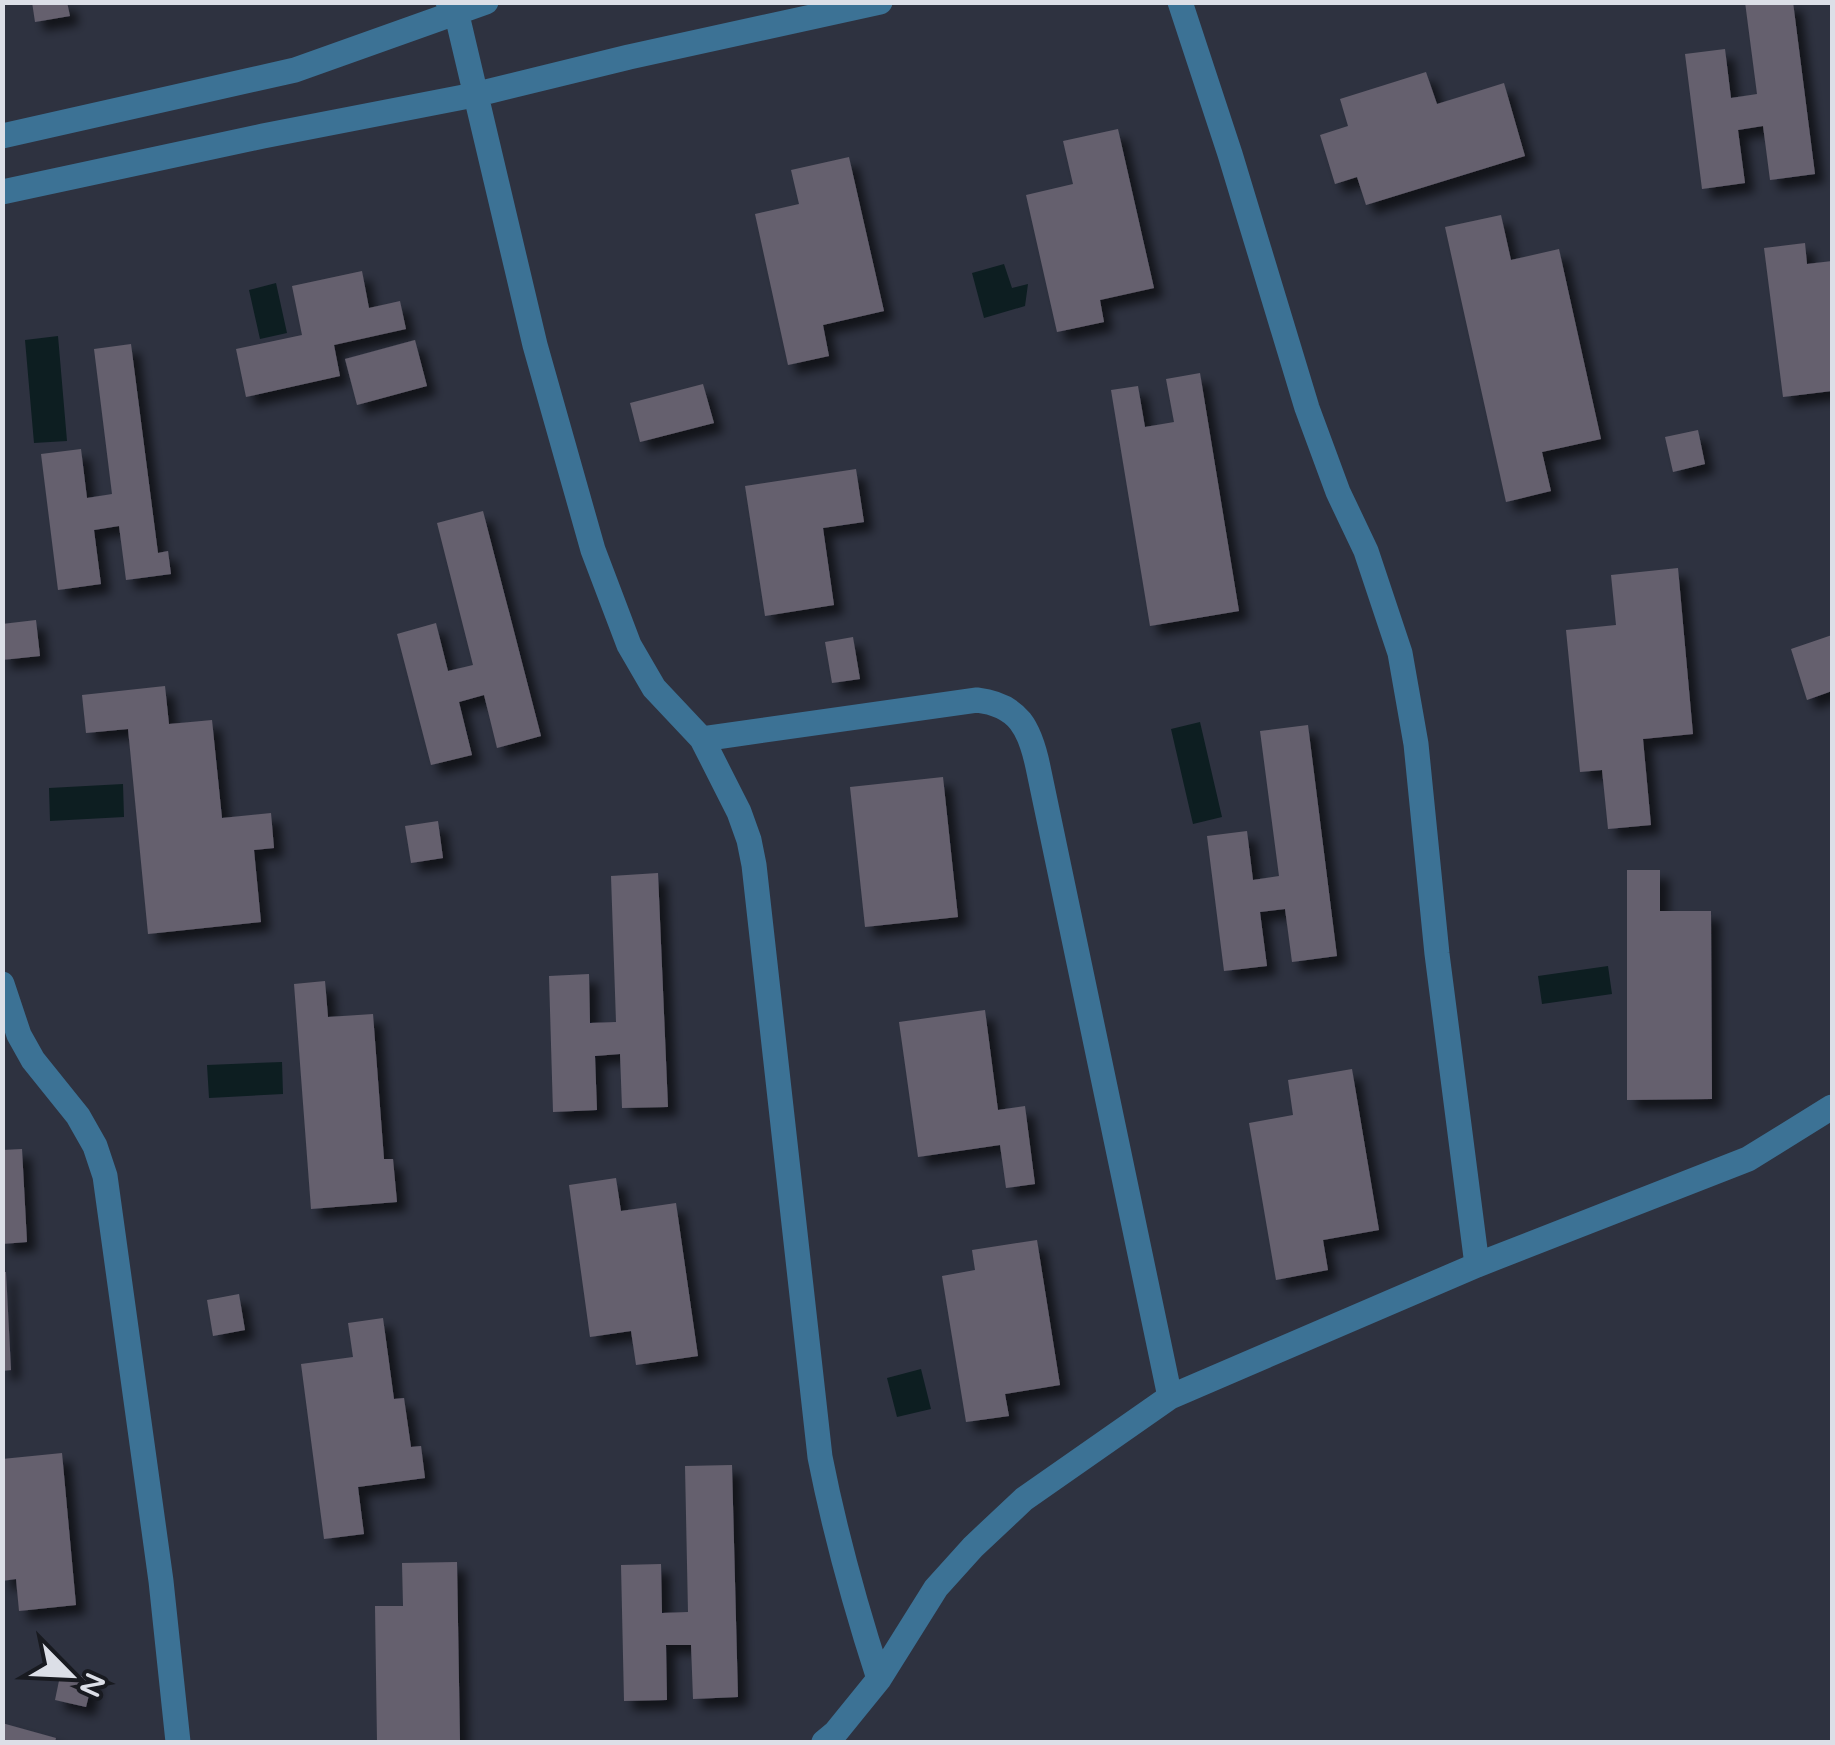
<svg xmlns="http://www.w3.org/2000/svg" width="1835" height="1745" font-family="'Varela Round',sans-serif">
  <defs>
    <filter id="shadow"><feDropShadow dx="9" dy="9" stdDeviation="5" flood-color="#0009"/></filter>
  </defs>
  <rect width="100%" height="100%" fill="#2e3240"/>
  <path fill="#0d1e21" d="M 1004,264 L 1012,288 L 1028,284 L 1025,306 L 984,318 L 972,273 Z
    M 276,283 L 287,333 L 260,339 L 249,290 Z
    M 58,336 L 67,441 L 34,443 L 25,340 Z
    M 1200,722 L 1222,817 L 1193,824 L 1171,729 Z
    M 123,784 L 124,817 L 50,821 L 49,788 Z
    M 1608,966 L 1612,994 L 1542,1004 L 1538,976 Z
    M 282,1062 L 283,1094 L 209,1098 L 207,1065 Z
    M 921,1369 L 931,1409 L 897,1417 L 887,1378 Z"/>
  <path fill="#65606e" filter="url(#shadow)" d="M 32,2 L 67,2 L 70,16 L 35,22 Z
    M 1745,2 L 1793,2 L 1815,174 L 1770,180 L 1763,126 L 1738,130 L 1745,183 L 1702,189 L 1685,54 L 1725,49 L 1731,98 L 1757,94 Z
    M 1426,72 L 1437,104 L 1504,83 L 1525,156 L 1366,205 L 1357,177 L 1335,184 L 1320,135 L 1348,126 L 1340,99 Z
    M 1118,129 L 1154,288 L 1100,300 L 1104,322 L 1057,332 L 1026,195 L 1073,184 L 1063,141 Z
    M 849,157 L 884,311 L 823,325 L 829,356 L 788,365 L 755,214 L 799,204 L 791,170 Z
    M 1501,215 L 1511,260 L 1559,249 L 1601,439 L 1542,452 L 1551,491 L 1506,502 L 1445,227 Z
    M 1805,243 L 1807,264 L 1832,261 L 1832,391 L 1783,397 L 1764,248 Z
    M 362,271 L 369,308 L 400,301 L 406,329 L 334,345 L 340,376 L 246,397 L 236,349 L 302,335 L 292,286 Z
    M 415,340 L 427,386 L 357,405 L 345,359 Z
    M 131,344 L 158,553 L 168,551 L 171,574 L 126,580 L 119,526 L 94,530 L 101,584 L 58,590 L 41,454 L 81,449 L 87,498 L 112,494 L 94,349 Z
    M 1200,373 L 1239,611 L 1150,626 L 1111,390 L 1138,386 L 1145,427 L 1174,422 L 1166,379 Z
    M 703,384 L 714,423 L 640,442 L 630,403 Z
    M 1698,430 L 1705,464 L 1673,472 L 1665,437 Z
    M 856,469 L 864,522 L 823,528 L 834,605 L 765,616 L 745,486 Z
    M 483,511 L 541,736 L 497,748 L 484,695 L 459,702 L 472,755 L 431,765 L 397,634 L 436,623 L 448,671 L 473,665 L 437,523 Z
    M 1678,568 L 1693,734 L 1643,739 L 1651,825 L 1608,829 L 1602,770 L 1580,772 L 1566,630 L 1616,625 L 1611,575 Z
    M 36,620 L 40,656 L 2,660 L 2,624 Z
    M 1832,635 L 1832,691 L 1807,700 L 1791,649 Z
    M 853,637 L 860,679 L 832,683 L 825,642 Z
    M 165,686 L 169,724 L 212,720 L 222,818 L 271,813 L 274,848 L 254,850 L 261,922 L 148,934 L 128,729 L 86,733 L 82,695 Z
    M 1308,725 L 1337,956 L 1292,962 L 1285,909 L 1260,912 L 1267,966 L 1224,971 L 1207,836 L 1247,831 L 1253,880 L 1279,876 L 1260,731 Z
    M 943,777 L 958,917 L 865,927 L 850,787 Z
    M 438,821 L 443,858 L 411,863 L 405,826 Z
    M 1627,870 L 1660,870 L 1660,911 L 1711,911 L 1712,1099 L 1627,1100 Z
    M 658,873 L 668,1107 L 622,1108 L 620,1054 L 595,1056 L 597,1110 L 553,1112 L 549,976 L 589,974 L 590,1023 L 616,1022 L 611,876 Z
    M 325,981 L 328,1017 L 373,1014 L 384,1159 L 393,1159 L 397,1202 L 311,1209 L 294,984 Z
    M 985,1010 L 998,1110 L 1025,1106 L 1035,1184 L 1006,1188 L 1000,1145 L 918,1157 L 899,1022 Z
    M 1352,1069 L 1379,1230 L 1323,1240 L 1328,1270 L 1276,1280 L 1249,1123 L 1293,1115 L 1288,1080 Z
    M 22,1149 L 27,1242 L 2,1244 L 2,1150 Z
    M 616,1178 L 621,1211 L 676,1203 L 698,1356 L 636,1365 L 631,1331 L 590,1337 L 569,1185 Z
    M 1037,1240 L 1060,1385 L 1005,1394 L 1009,1416 L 966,1422 L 942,1276 L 975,1270 L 972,1250 Z
    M 2,1272 L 6,1272 L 11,1370 L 2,1371 Z
    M 239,1294 L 245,1330 L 213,1336 L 207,1300 Z
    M 383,1318 L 394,1399 L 404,1398 L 411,1447 L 421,1446 L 425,1478 L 358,1487 L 364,1534 L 324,1539 L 301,1364 L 353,1357 L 348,1323 Z
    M 62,1453 L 76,1605 L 19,1611 L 16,1579 L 2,1581 L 2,1459 Z
    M 732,1465 L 738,1697 L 693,1699 L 691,1645 L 666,1645 L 667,1700 L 624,1701 L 621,1565 L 661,1564 L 662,1613 L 688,1612 L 685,1466 Z
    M 457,1562 L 460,1742 L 377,1742 L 375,1606 L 403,1606 L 402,1563 Z
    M 61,1671 L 93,1679 L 86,1707 L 55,1700 Z
    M 2,1723 L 56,1738 L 55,1742 L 2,1742 Z"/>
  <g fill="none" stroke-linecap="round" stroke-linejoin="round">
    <path stroke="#3c7295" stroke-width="25" d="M 448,2 L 456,11 L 535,345 L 593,550 L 629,645 L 654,688 L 702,739 L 739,812 L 749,840 L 754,865 L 820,1457 C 835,1533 855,1605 879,1679
      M 1180,2 L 1230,154 L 1307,408 L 1338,492 L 1366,551 L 1400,653 L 1416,744 L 1437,954 L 1477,1265
      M 2,136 L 295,70 L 486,2
      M 2,192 L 263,136 L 474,95 L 629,57 L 880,2
      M 702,739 L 977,700 C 1019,705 1030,729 1038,767 L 1170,1397
      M 2,984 L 19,1035 L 33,1060 L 78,1116 L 95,1146 L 105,1176 L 161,1581 L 178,1742
      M 824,1742 L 836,1732 L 879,1679 L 936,1588 L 973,1547 L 1024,1499 L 1170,1397 L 1477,1265 L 1748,1159 L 1832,1107"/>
  </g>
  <rect width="1835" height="1745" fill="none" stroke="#dcdfe7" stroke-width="10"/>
  <g transform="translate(70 1675) rotate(114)" stroke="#181a20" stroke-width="8" paint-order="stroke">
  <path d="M0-8L18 38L0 25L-18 38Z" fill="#dcdfe7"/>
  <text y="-15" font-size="28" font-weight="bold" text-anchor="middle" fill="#dcdfe7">N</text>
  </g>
</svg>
